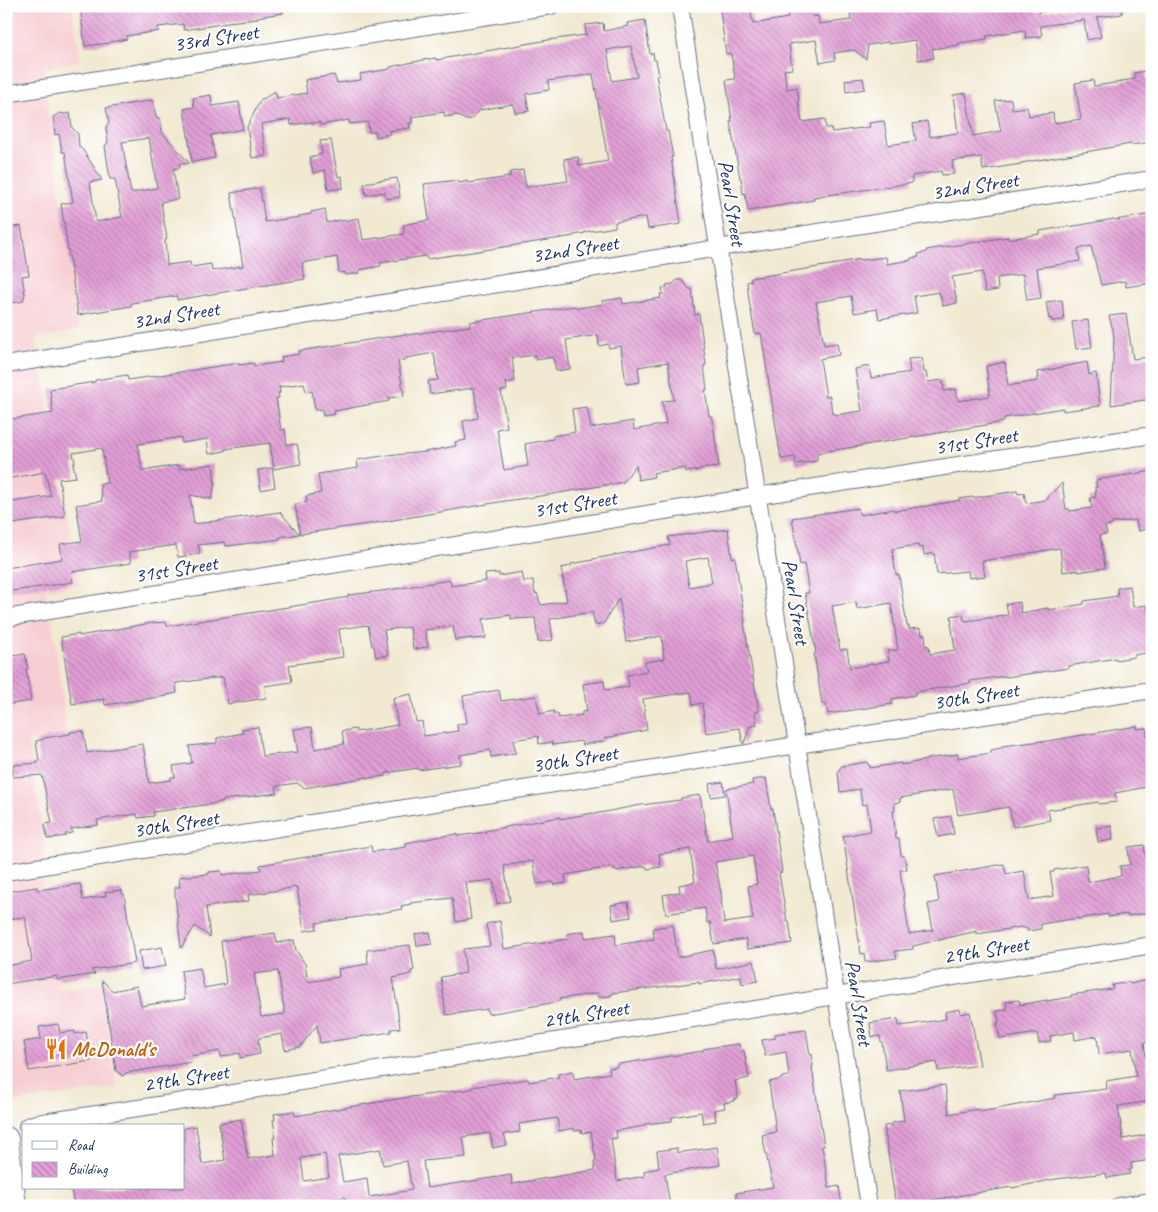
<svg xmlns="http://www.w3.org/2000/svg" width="1158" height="1212" font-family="Caveat,sans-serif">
  <defs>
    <pattern id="building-back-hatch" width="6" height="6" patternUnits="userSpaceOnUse" patternTransform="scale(1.25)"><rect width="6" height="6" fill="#e29ed5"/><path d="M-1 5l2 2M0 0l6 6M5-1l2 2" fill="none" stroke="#b681b0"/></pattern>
  </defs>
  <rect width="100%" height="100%" fill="#fff"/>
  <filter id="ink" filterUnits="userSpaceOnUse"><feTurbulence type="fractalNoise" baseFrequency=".02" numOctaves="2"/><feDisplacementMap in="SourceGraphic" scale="10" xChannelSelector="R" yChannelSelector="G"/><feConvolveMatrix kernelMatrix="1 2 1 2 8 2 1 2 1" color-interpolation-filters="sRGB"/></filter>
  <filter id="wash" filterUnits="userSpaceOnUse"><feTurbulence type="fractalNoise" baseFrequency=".0096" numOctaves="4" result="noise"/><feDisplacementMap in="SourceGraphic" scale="20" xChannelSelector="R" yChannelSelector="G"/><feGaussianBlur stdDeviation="1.12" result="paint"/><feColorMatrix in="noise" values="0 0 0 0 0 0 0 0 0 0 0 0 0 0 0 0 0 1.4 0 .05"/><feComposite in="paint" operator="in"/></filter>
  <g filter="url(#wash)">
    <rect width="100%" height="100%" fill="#f1e9d1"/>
    <path fill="#f7cfd3" d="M 6,6 L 71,6 L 81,60 L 43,69 L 79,330 L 36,338 L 79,584 L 45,591 L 54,634 L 67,734 L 28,741 L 45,846 L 42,885 L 58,990 L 101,985 L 117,1088 L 6,1103 Z"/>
    <g id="blocks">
      <path fill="url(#building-back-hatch)" fill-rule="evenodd" d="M 80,6 L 283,6 L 283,13 L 257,17 L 257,19 L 227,22 L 228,23 L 184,30 L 183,24 L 158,27 L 159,31 L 126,36 L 127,39 L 110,42 L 110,43 L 85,46 Z
        M 787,6 L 811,6 L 813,17 L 818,16 L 819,24 L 851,20 L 849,6 L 1037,6 L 1038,12 L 1081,6 L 1122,6 L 1122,14 L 1097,17 L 1101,37 L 1087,40 L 1084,20 L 1040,26 L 1042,36 L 1026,38 L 1025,30 L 986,36 L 987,39 L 959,43 L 959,45 L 932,49 L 934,58 L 918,60 L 915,40 L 889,44 L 888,42 L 868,45 L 866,59 L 854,50 L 834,53 L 835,60 L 820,63 L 816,40 L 789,44 L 792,69 L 784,70 L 787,89 L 797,87 L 799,100 L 798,100 L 802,122 L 825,119 L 826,128 L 831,128 L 832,132 L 870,127 L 869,123 L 884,121 L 888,145 L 916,141 L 913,124 L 927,121 L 930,137 L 958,133 L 953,95 L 966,93 L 973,136 L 1001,131 L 995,101 L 1011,99 L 1012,109 L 1027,107 L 1029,116 L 1053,113 L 1054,123 L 1081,119 L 1075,83 L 1093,80 L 1094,86 L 1122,82 L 1122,81 L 1135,79 L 1134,73 L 1146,71 L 1147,79 L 1152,78 L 1152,142 L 1132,145 L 1131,144 L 1021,163 L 1021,164 L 983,170 L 981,157 L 952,161 L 954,174 L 942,175 L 941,171 L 912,176 L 912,183 L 814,197 L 814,200 L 748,211 L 745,193 L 743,194 L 741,178 L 740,178 L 730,121 L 732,121 L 726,80 L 735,79 L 731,53 L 726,54 L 720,10 L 750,7 L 753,24 L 788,18 Z
        M 645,20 L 650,54 L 653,53 L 654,60 L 656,60 L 659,75 L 656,75 L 666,131 L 668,131 L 673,157 L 671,157 L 681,224 L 648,229 L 646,217 L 615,222 L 615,227 L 585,232 L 585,233 L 574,235 L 574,236 L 427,259 L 426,257 L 425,256 L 380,263 L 381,266 L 359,270 L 360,273 L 346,275 L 345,272 L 339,273 L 337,257 L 302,263 L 305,279 L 247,288 L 177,300 L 177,296 L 132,303 L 131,306 L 78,315 L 61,204 L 73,202 L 65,152 L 62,152 L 59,134 L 55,135 L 53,117 L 60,113 L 65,114 L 70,113 L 72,128 L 78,134 L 79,147 L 83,150 L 102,180 L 90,182 L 96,222 L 122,217 L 115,179 L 110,179 L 105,146 L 108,142 L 106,128 L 109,122 L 106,108 L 153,100 L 156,117 L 160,119 L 162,132 L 189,163 L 179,164 L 180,168 L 173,169 L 178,199 L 161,202 L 167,239 L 165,240 L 167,265 L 190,262 L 191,267 L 211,264 L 212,271 L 243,266 L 231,193 L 260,188 L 265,222 L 300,217 L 299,216 L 311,214 L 311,212 L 325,209 L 327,223 L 340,220 L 342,221 L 359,218 L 363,240 L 404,234 L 403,225 L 429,220 L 424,184 L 458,180 L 459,183 L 468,181 L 468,183 L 510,177 L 510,172 L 523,170 L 526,187 L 568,181 L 564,159 L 578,157 L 579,166 L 608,161 L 593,74 L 548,81 L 549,90 L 526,94 L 529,111 L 515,113 L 513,104 L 480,110 L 472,119 L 465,120 L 457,115 L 445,117 L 444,112 L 412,117 L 412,123 L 409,123 L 410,128 L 389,131 L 390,134 L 376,137 L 376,132 L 369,132 L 368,122 L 350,124 L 349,120 L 320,125 L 320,122 L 312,123 L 312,122 L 291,125 L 290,119 L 261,124 L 266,156 L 252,158 L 247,127 L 261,99 L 265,98 L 275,91 L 277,98 L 307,93 L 305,80 L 334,75 L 337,83 L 361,80 L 360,74 L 390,69 L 390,67 L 423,60 L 436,58 L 436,60 L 548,40 L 586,35 L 585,25 L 603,23 L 604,31 L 628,26 L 627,23 ZM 631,46 L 637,77 L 612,81 L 607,50 ZM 149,138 L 157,188 L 131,193 L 122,142 Z
        M 863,78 L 865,89 L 846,92 L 845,80 Z
        M 211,95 L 212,106 L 239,102 L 243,129 L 211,135 L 215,158 L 192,162 L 184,109 L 194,107 L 193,98 Z
        M 331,140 L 338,177 L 342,176 L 343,188 L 328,190 L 325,170 L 313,173 L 310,157 L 322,154 L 320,141 Z
        M 397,178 L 400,197 L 386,199 L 385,192 L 366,195 L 364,183 Z
        M 1152,214 L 1152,283 L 1126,287 L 1125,281 L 1101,285 L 1091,246 L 1078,249 L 1080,261 L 1037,268 L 1041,298 L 1027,300 L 1023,274 L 997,278 L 998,290 L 985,292 L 982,272 L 952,277 L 957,303 L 943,306 L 939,292 L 914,296 L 917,313 L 879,319 L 877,309 L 854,313 L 851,296 L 816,302 L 824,345 L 837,343 L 839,355 L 820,359 L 826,397 L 830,396 L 832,414 L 835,413 L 835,415 L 862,411 L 855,369 L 869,366 L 871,378 L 910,372 L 908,359 L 922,358 L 924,372 L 926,372 L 928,382 L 943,380 L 944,391 L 956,389 L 958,401 L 990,396 L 986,366 L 1005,362 L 1008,386 L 1037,381 L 1037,378 L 1039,378 L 1038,372 L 1087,362 L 1089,375 L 1096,373 L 1100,406 L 1063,411 L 1063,408 L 1004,418 L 1004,422 L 817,453 L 817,461 L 796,464 L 795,457 L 781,459 L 761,333 L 755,334 L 749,300 L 747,282 L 751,281 L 751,278 L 843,263 L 843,262 L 861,259 L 862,260 L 886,257 L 887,264 L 911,260 L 911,258 L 919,257 L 918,254 L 927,252 L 926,250 L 1008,237 L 1008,239 L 1040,234 L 1040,231 L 1069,226 L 1069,227 L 1114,219 L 1115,220 Z
        M 21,226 L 29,275 L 22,276 L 25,294 L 23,301 L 6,304 L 6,228 Z
        M 677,280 L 682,280 L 689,289 L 692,289 L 695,315 L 699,314 L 706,365 L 704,365 L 707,390 L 705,390 L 709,416 L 711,416 L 713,424 L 719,467 L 699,469 L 700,470 L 686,472 L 685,468 L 653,473 L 654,477 L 638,480 L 636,465 L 623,482 L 612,484 L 547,495 L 505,501 L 382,522 L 300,534 L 295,504 L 307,502 L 306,496 L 321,493 L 318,474 L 358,468 L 357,460 L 395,454 L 395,455 L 425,452 L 456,446 L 455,442 L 466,440 L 463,421 L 478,418 L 474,388 L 430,394 L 428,381 L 438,380 L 434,353 L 406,358 L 406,360 L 398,361 L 404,396 L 388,398 L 389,401 L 334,411 L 335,414 L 323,416 L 322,409 L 315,410 L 312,391 L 306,392 L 304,383 L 279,387 L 280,393 L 278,393 L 279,398 L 276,398 L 281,430 L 285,429 L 287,445 L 297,444 L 301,464 L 274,469 L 270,443 L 225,449 L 225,451 L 209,454 L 207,439 L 182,443 L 181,437 L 138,444 L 142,471 L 179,465 L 179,469 L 213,464 L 215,483 L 212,499 L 190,495 L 194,524 L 280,512 L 299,534 L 280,537 L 280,539 L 228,546 L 225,545 L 225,542 L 198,545 L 200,554 L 178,557 L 176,545 L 129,552 L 131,563 L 71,572 L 73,582 L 6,592 L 6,568 L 62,559 L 60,544 L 82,541 L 76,505 L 102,501 L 100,484 L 107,483 L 102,448 L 73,453 L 75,463 L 73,464 L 76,477 L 59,479 L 65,516 L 6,525 L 6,503 L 51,496 L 45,472 L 6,479 L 6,420 L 53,413 L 50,389 L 95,382 L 95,380 L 127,375 L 128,380 L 239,363 L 239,365 L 254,363 L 254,366 L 282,362 L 281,357 L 299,354 L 299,351 L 406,334 L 406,335 L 414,334 L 470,326 L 470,322 L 575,306 L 578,308 L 603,304 L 602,301 L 622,298 L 623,304 L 661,298 L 660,294 L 663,294 L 662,288 L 667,287 L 666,285 L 673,284 ZM 598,335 L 599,346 L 608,344 L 609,348 L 621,346 L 626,384 L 640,382 L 638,367 L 668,362 L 674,400 L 662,401 L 666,424 L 634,430 L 633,421 L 591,428 L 587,407 L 572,409 L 575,432 L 553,436 L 553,439 L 547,440 L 525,444 L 528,466 L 504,470 L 497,429 L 507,427 L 501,391 L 507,390 L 506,383 L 515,381 L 512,358 L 535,355 L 536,360 L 553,357 L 556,371 L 570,369 L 566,340 Z
        M 1062,300 L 1064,320 L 1052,321 L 1051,318 L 1049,319 L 1046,302 Z
        M 1126,314 L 1133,359 L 1150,357 L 1152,369 L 1152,399 L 1111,405 L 1114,338 L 1113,330 L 1109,316 Z
        M 1088,320 L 1092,347 L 1076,349 L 1072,322 Z
        M 272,468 L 275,487 L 261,490 L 258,470 Z
        M 1152,471 L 1152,515 L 1147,516 L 1149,529 L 1138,531 L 1136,520 L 1112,523 L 1112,525 L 1105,526 L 1107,534 L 1100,535 L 1105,568 L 1078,572 L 1078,570 L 1063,572 L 1060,548 L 982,561 L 985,576 L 969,578 L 968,571 L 937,574 L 934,553 L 924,555 L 923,547 L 919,548 L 918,545 L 892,549 L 896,575 L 899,575 L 907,626 L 909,626 L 909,629 L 919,628 L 920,629 L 921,629 L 922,635 L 925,634 L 926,646 L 929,646 L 930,654 L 955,650 L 951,622 L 952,621 L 951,616 L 963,614 L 964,620 L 965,620 L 966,621 L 996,617 L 996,616 L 1008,615 L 1006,604 L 1020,602 L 1021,613 L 1048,608 L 1049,610 L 1084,604 L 1084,601 L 1118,596 L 1117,588 L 1130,586 L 1133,607 L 1147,605 L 1150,622 L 1152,621 L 1152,652 L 1134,655 L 1134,657 L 1116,660 L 1116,658 L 1069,666 L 1069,668 L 1006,677 L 1006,676 L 970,681 L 971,683 L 915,692 L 915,695 L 892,699 L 892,704 L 828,714 L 826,704 L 822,704 L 814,654 L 816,653 L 805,593 L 809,593 L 804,564 L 800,565 L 792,518 L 858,508 L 860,515 L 894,509 L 894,511 L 945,503 L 960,500 L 959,499 L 972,497 L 972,498 L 1017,491 L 1018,494 L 1024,493 L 1026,503 L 1047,500 L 1049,496 L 1062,483 L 1066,509 L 1069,509 L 1070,511 L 1092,508 L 1090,498 L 1096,497 L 1095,487 L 1097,487 L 1096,480 ZM 856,602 L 857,609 L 891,603 L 898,650 L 887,651 L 889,661 L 850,668 L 847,649 L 840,650 L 832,606 Z
        M 728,529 L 732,558 L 735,557 L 745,623 L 744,623 L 759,711 L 755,712 L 757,725 L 750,726 L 744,743 L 743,744 L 740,728 L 706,733 L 702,703 L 693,705 L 691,692 L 643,699 L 647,730 L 605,738 L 605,741 L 582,745 L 581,741 L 553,745 L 552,742 L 539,744 L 538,736 L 513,740 L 516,753 L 510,754 L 491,757 L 490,750 L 460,755 L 461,764 L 418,770 L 418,768 L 386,773 L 386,776 L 368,778 L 368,777 L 304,788 L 297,783 L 276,786 L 277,793 L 224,800 L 224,801 L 212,804 L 153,812 L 154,816 L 138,818 L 137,814 L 97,820 L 98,825 L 71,829 L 72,833 L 65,834 L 66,836 L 47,839 L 45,824 L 52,823 L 42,775 L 13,777 L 12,765 L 38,763 L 37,761 L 39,761 L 36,741 L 44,739 L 44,738 L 70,734 L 70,732 L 83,731 L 87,753 L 143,744 L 149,783 L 171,780 L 171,777 L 175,777 L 173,766 L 192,763 L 189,746 L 217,743 L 217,738 L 243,733 L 242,729 L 258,727 L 262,756 L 298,752 L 294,729 L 312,727 L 315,749 L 344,744 L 342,731 L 356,729 L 356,732 L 398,725 L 393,698 L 411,694 L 416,722 L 422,721 L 424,736 L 458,731 L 457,724 L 467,723 L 463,696 L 499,690 L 501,701 L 536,696 L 540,714 L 554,711 L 554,714 L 558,714 L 559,718 L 582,715 L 582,712 L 587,711 L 583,684 L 604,681 L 605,690 L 629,687 L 627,675 L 647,671 L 645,662 L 664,659 L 662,636 L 626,642 L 619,598 L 604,623 L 595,625 L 592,612 L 550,619 L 553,640 L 538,642 L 535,618 L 511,619 L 511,615 L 483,619 L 486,638 L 472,639 L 472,638 L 455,640 L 453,626 L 425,630 L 428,647 L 413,649 L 410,627 L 384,630 L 388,655 L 376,657 L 374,646 L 372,646 L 368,625 L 339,629 L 343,657 L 289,665 L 292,682 L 264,686 L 266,698 L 228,704 L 223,677 L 176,683 L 177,693 L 167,695 L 167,696 L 105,705 L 104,699 L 72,704 L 61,637 L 79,634 L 79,636 L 151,623 L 166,622 L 167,626 L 320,602 L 348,597 L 348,595 L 382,591 L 450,580 L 451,586 L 486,581 L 485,574 L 499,573 L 499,576 L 522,572 L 524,582 L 533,580 L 535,594 L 537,593 L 541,605 L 567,601 L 561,568 L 571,566 L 571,564 L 593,560 L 593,559 L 670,545 L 668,537 ZM 708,557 L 712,583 L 689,587 L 685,561 Z
        M 25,654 L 28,669 L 26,669 L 31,701 L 6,705 L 6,657 Z
        M 1137,726 L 1137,729 L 1146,728 L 1152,765 L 1152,786 L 1115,793 L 1117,802 L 1098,804 L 1098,802 L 1048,810 L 1050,820 L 1013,827 L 1009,807 L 958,815 L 953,789 L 900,798 L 900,802 L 894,803 L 895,811 L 893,811 L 896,839 L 899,839 L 901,856 L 904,856 L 907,869 L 900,870 L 909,934 L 933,930 L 928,904 L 939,902 L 935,876 L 1004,864 L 1006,874 L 1024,871 L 1029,900 L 1054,896 L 1050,872 L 1054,872 L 1054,870 L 1086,865 L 1088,882 L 1121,876 L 1120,866 L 1130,865 L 1128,847 L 1144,845 L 1146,860 L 1152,859 L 1152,912 L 1127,916 L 1127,914 L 1108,917 L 1108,914 L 1078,919 L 1078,918 L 1041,924 L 1041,929 L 1027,931 L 1027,928 L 1021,928 L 1021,927 L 977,934 L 977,931 L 913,946 L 913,949 L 895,951 L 897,958 L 865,962 L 864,953 L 861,954 L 843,836 L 871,831 L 867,804 L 862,805 L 860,789 L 840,792 L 838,772 L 840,768 L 842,766 L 867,762 L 868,765 L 870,765 L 870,768 L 901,763 L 901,765 L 927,760 L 927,759 L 958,754 L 958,758 L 991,753 L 991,750 L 1002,748 L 1002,746 L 1042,741 L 1042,742 Z
        M 766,778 L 771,809 L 773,809 L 782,872 L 779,873 L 787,921 L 789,921 L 792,943 L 747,949 L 746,939 L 714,944 L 710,922 L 707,923 L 705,908 L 666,914 L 663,895 L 680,892 L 679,885 L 695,882 L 690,849 L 659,854 L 661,867 L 647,869 L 646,866 L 615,871 L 615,868 L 610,869 L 610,867 L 565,875 L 566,883 L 553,885 L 553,882 L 537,884 L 533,861 L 504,866 L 510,901 L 497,904 L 493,880 L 466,883 L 471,919 L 456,922 L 452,898 L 410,903 L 411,904 L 401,906 L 402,909 L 359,917 L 316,923 L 317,929 L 304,931 L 297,887 L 248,895 L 249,901 L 206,907 L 210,937 L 195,926 L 181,948 L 175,895 L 175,887 L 180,887 L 179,877 L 209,874 L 209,872 L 221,871 L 222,875 L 261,870 L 260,865 L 371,846 L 372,852 L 406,847 L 406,843 L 442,836 L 458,834 L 458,836 L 486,832 L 485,831 L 543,820 L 560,817 L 560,819 L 593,813 L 594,814 L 641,805 L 681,800 L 681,798 L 700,795 L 708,841 L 733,836 L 726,789 L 753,784 L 752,780 ZM 753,856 L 757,884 L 748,886 L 753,919 L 724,923 L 721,899 L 722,899 L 715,862 Z
        M 723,782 L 725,795 L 711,797 L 709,784 Z
        M 951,816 L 954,834 L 938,837 L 934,819 Z
        M 1112,826 L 1113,840 L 1098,842 L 1096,828 Z
        M 80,884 L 83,900 L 106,896 L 105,892 L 122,890 L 122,894 L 124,894 L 135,963 L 91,970 L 95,974 L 57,980 L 57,976 L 6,984 L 6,966 L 32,961 L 25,917 L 6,919 L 6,892 L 37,887 L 38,890 Z
        M 628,902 L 631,917 L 613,920 L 611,905 Z
        M 500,921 L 504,949 L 568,939 L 567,934 L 584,931 L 585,938 L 615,934 L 616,945 L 654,939 L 653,928 L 673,925 L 678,957 L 713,950 L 716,969 L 754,961 L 758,981 L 742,984 L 741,976 L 699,984 L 699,982 L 613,993 L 613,994 L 610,995 L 611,996 L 599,997 L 598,993 L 559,999 L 560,1001 L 557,1001 L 557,1002 L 488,1014 L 487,1009 L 446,1015 L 441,977 L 466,973 L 463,949 L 490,946 L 486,924 Z
        M 430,932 L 432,944 L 417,946 L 415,934 Z
        M 275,933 L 277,943 L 294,940 L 296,950 L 305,964 L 308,982 L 339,977 L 338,969 L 368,964 L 367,950 L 410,945 L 414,970 L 411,971 L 411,974 L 393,978 L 400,1028 L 391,1029 L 391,1032 L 320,1043 L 317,1025 L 300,1047 L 285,1050 L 282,1034 L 259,1038 L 259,1040 L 258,1040 L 260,1054 L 240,1058 L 240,1053 L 221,1057 L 220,1051 L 190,1056 L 191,1062 L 126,1073 L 123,1076 L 116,1071 L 102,980 L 112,991 L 137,986 L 141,1006 L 185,999 L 181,971 L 200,968 L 204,988 L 226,984 L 221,941 ZM 278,971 L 285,1014 L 261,1017 L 254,974 Z
        M 162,947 L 166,966 L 142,970 L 139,951 Z
        M 1152,979 L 1152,1041 L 1144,1043 L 1150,1082 L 1152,1081 L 1152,1101 L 1118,1106 L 1123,1139 L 1152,1134 L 1152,1160 L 1131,1163 L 1132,1169 L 1129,1170 L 1130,1174 L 1107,1178 L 1106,1173 L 1056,1179 L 1012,1188 L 1012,1187 L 896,1206 L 884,1126 L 892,1125 L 891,1123 L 904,1121 L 900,1091 L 945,1085 L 949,1114 L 979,1109 L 980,1112 L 1055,1098 L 1054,1095 L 1107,1089 L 1106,1081 L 1136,1076 L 1132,1049 L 1099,1054 L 1097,1036 L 1075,1040 L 1074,1032 L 1050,1036 L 1051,1041 L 1039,1043 L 1037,1033 L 1000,1039 L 997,1023 L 999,1023 L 997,1011 L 1007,1009 L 1006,1002 L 1019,1000 L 1020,1005 L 1047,1000 L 1047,1001 L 1071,997 L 1071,995 L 1112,989 L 1113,988 L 1112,985 L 1129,982 L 1130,984 Z
        M 960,1009 L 961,1014 L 970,1012 L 980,1065 L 938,1071 L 937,1062 L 886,1070 L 882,1042 L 881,1042 L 880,1036 L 872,1037 L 870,1023 L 898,1019 L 899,1026 L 908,1025 L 946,1019 L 945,1012 Z
        M 58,1024 L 60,1033 L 75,1031 L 75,1034 L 86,1032 L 91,1061 L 29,1071 L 24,1042 L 41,1039 L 39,1027 Z
        M 806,1030 L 810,1055 L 812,1054 L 813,1066 L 812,1067 L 824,1146 L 822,1146 L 829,1188 L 839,1186 L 842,1206 L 738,1206 L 736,1193 L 773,1187 L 762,1135 L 776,1132 L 769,1082 L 782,1079 L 782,1077 L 789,1076 L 786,1052 L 765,1056 L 762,1040 L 776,1038 L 775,1034 Z
        M 739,1044 L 741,1051 L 744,1051 L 749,1078 L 735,1081 L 738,1098 L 734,1099 L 734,1101 L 724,1103 L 725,1108 L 714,1110 L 716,1121 L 703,1123 L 701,1112 L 672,1117 L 672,1121 L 644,1124 L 644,1126 L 616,1131 L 617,1138 L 611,1139 L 617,1181 L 645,1176 L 644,1171 L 659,1168 L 657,1151 L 677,1148 L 677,1153 L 717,1147 L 720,1165 L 665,1174 L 670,1206 L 348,1206 L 345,1197 L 319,1201 L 320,1206 L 74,1206 L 71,1188 L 184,1188 L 184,1128 L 196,1126 L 202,1164 L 225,1160 L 219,1123 L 241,1119 L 248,1159 L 275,1155 L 273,1138 L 275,1138 L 274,1132 L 275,1132 L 273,1120 L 275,1120 L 274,1114 L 294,1111 L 295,1116 L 403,1098 L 472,1089 L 472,1087 L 492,1084 L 528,1079 L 529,1082 L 559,1077 L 558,1074 L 573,1071 L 574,1079 L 610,1073 L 609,1068 L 617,1067 L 617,1065 L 619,1064 L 703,1051 L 703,1049 L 715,1047 ZM 557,1118 L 559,1131 L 574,1128 L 575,1131 L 581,1130 L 582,1133 L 591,1132 L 596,1160 L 594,1161 L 595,1170 L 512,1184 L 511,1175 L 427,1188 L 423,1161 L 466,1157 L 463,1137 L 490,1133 L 493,1148 L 507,1145 L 504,1134 L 520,1132 L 519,1124 ZM 380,1149 L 383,1165 L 407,1161 L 412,1190 L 369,1197 L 367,1178 L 343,1182 L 338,1156 ZM 325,1154 L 329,1177 L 304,1181 L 301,1158 Z"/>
    </g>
  </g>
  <g filter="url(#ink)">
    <use href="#blocks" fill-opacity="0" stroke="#667086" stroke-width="1"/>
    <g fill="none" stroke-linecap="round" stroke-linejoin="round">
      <g stroke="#667086" stroke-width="18">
        <path id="street" d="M 680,6 L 797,745 L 869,1206
          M 6,94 L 551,6
          M 6,365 L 718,248 L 1152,179
          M 6,618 L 757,496 L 1152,435
          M 6,872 L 797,745 L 1152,690
          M 27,1126 L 36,1123 L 165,1104 L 1152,945
          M 1119,1206 L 1152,1201"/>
      </g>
      <g stroke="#667086" stroke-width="26">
        <path id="secondary" d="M 6,1139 L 14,1206"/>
      </g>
      <use href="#street" stroke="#fff" stroke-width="16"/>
      <use href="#secondary" stroke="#fff" stroke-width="24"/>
    </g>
  </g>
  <defs>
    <g id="restaurant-bare" transform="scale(1.725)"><path d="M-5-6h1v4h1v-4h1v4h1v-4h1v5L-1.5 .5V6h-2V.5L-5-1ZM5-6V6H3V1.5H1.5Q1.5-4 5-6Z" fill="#e8710a" stroke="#fff" stroke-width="2.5" paint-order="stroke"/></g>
  </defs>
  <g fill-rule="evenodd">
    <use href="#restaurant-bare" x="56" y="1049"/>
  </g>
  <g text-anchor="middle" stroke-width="4.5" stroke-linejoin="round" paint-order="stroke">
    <g font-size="21" fill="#1b2f5e" stroke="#fff">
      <text transform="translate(216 38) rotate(-9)" y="7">33rd Street</text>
      <text transform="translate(975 186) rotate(-9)" y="7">32nd Street</text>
      <text transform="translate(732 203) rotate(81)" y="7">Pearl Street</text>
      <text transform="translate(575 249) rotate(-9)" y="7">32nd Street</text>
      <text transform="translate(176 315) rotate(-9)" y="7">32nd Street</text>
      <text transform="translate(976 441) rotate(-9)" y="7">31st Street</text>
      <text transform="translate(575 504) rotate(-9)" y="7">31st Street</text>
      <text transform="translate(176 569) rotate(-9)" y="7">31st Street</text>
      <text transform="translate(796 602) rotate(81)" y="7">Pearl Street</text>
      <text transform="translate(976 696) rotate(-9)" y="7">30th Street</text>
      <text transform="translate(575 759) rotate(-9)" y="7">30th Street</text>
      <text transform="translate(176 824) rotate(-9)" y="7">30th Street</text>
      <text transform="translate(986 950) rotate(-9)" y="7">29th Street</text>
      <text transform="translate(859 1003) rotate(81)" y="7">Pearl Street</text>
      <text transform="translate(586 1014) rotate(-9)" y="7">29th Street</text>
      <text transform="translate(186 1078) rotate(-9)" y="7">29th Street</text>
    </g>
    <g font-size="21" font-weight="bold" fill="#c56008" stroke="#fff" text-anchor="start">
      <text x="72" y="1056">McDonald's</text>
    </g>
  </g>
  <rect width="1158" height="1212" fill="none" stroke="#fff" stroke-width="25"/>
  <rect x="22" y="1124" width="162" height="65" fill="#ffffff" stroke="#a4acbf"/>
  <rect x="32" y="1141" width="25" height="8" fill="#ffffff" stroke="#a4acbf"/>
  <text x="68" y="1150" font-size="15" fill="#1b2f5e">Road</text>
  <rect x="32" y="1162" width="25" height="15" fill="url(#building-back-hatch)" stroke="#a4acbf"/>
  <text x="68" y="1174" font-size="15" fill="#1b2f5e">Building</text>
</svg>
